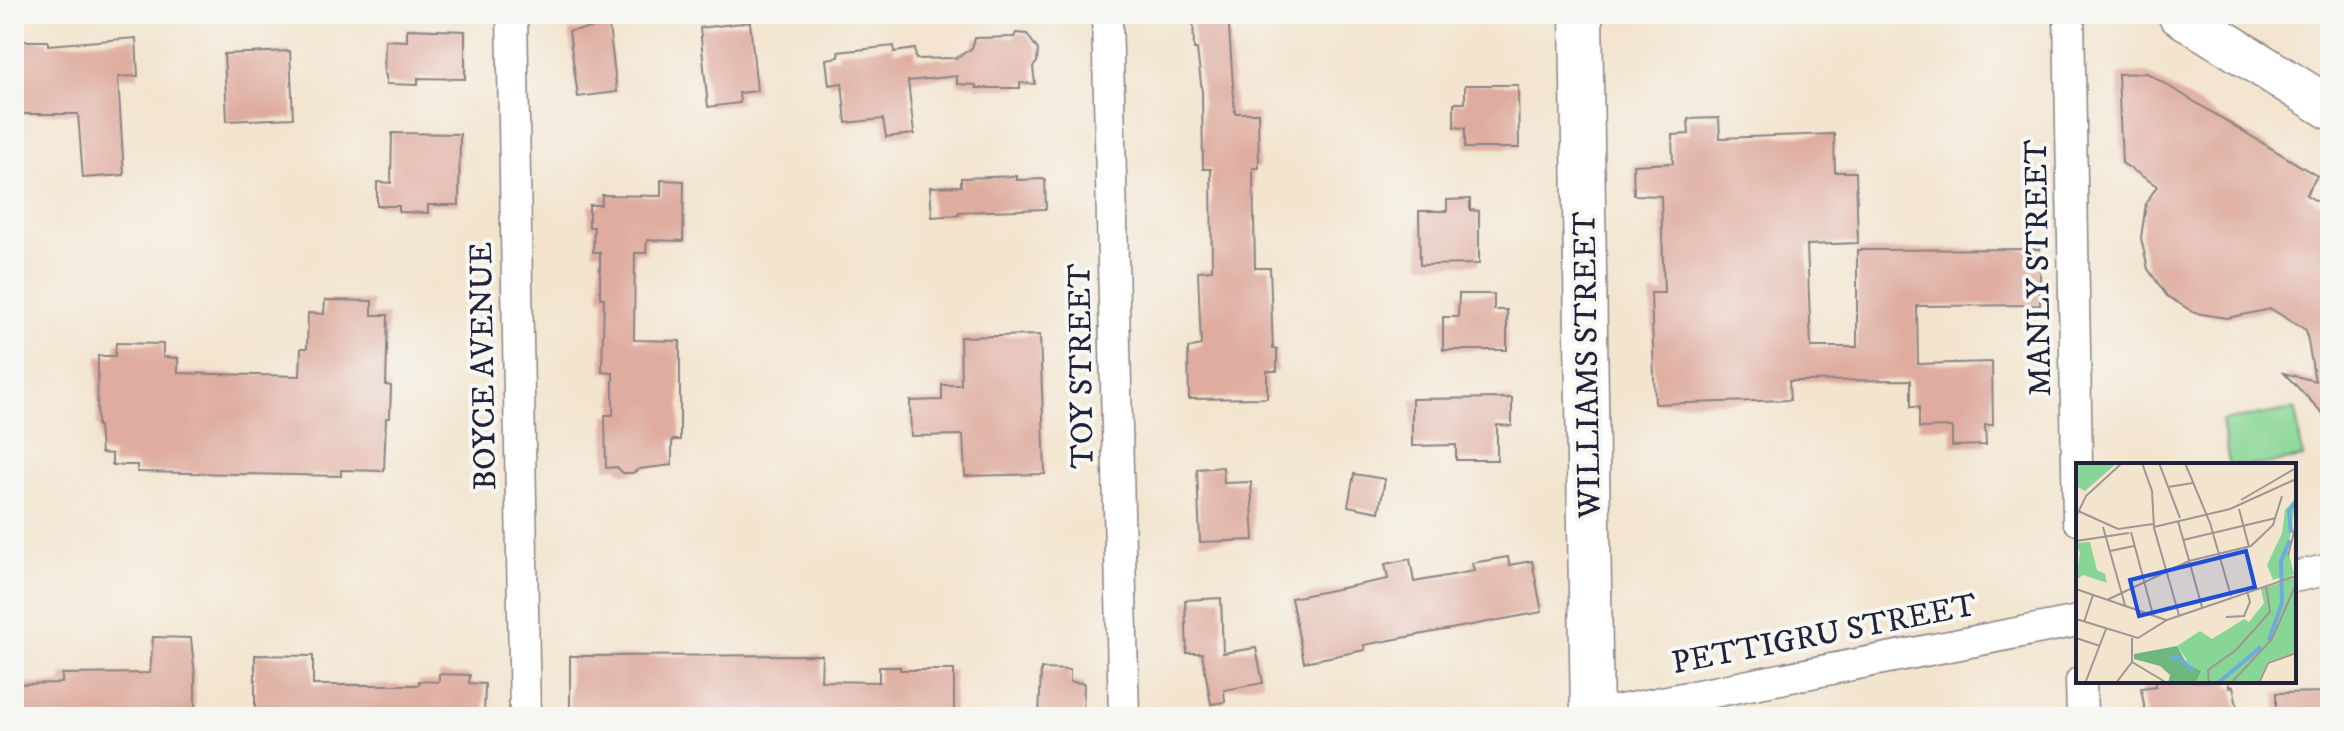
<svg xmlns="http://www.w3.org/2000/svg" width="2344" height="731" font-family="'IM FELL DW Pica',serif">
  <rect width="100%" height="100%" fill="#f6f6f2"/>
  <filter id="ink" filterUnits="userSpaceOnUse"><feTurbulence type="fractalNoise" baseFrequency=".0125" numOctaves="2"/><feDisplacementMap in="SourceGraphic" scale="16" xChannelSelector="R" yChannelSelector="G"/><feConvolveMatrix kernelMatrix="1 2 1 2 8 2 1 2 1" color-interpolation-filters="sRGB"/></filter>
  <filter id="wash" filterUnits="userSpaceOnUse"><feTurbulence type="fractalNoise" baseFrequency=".006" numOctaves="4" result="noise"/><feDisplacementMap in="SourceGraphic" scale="32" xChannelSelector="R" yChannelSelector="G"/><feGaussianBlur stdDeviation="1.8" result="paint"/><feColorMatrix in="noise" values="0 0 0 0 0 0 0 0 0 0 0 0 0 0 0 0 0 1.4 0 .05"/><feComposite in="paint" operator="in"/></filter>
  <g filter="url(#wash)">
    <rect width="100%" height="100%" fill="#f3e4ce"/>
    <path fill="#88d695" stroke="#557c68" stroke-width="2" d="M 2295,409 L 2303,458 L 2260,465 L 2229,465 L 2222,421 Z
      M 2330,608 L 2330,658 L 2323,658 L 2320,610 Z"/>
    <g id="blocks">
      <path fill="#dfac9f" d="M 1193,14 L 1228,14 L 1235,113 L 1258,113 L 1259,168 L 1253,168 L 1255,268 L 1270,268 L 1273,349 L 1277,349 L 1277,371 L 1267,371 L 1267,398 L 1189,399 L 1188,348 L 1201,345 L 1198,271 L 1212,270 L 1211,169 L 1203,169 L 1202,92 L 1197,49 L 1194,49 Z
        M 750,22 L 757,91 L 739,93 L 740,103 L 708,107 L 700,28 Z
        M 609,26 L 617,92 L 578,97 L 569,31 Z
        M 407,29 L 465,31 L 465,79 L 418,78 L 418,85 L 386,84 L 386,75 L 384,74 L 385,40 L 407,41 Z
        M 1016,33 L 1027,34 L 1038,50 L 1037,62 L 1033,67 L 1035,84 L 1020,83 L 1020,88 L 976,88 L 976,85 L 957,84 L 957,76 L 908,81 L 914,134 L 886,137 L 883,119 L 846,123 L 842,83 L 829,85 L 826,59 L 839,57 L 838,52 L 894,46 L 894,52 L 915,49 L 916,59 L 956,58 L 972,48 L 975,38 L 1014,37 Z
        M 136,38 L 138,76 L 118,77 L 124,175 L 83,178 L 78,114 L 14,114 L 15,41 L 48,41 L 48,45 Z
        M 290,51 L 293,118 L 227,121 L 224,54 Z
        M 2147,73 L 2317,176 L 2306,195 L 2330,209 L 2330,421 L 2284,373 L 2315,381 L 2306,330 L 2271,309 L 2227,318 L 2195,313 L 2167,296 L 2148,269 L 2141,238 L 2146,203 L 2157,186 L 2122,163 L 2118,74 Z
        M 1465,85 L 1518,85 L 1519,148 L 1465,148 L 1465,128 L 1454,127 L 1454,103 L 1465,103 Z
        M 1719,118 L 1720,138 L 1834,134 L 1835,172 L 1856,172 L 1858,243 L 1807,245 L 1811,347 L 1857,347 L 1857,250 L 2040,249 L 2040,305 L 1917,306 L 1918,364 L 1992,362 L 1993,425 L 1985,425 L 1986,445 L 1952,446 L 1952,427 L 1919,428 L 1919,407 L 1911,407 L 1911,380 L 1789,381 L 1790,400 L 1655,404 L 1651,293 L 1664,293 L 1661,196 L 1634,195 L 1633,165 L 1673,163 L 1672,135 L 1689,134 L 1688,119 Z
        M 392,133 L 460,134 L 459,205 L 428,205 L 428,213 L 399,212 L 399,206 L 377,206 L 377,182 L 391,183 Z
        M 1017,176 L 1017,180 L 1045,179 L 1046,209 L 959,212 L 959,215 L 932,217 L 930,187 L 961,186 L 961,178 Z
        M 661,180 L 684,181 L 683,241 L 647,240 L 646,253 L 635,253 L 634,334 L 634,340 L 680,341 L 680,440 L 672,440 L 672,465 L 639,469 L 633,473 L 623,473 L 617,467 L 606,468 L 605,415 L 613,415 L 613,373 L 602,372 L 604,298 L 600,298 L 600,252 L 593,252 L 594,227 L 589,227 L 589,205 L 601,205 L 602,195 L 661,196 Z
        M 1470,199 L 1470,210 L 1479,211 L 1479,264 L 1420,265 L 1419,211 L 1447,211 L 1447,200 Z
        M 1459,294 L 1494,294 L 1494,310 L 1507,310 L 1507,350 L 1443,350 L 1443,317 L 1458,317 Z
        M 325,300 L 372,301 L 372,315 L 388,315 L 386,385 L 391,386 L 390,418 L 386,418 L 384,471 L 341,470 L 341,476 L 137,472 L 137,465 L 112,465 L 112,454 L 101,453 L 99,426 L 97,426 L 98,356 L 115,356 L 116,343 L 163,344 L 163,357 L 178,358 L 178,373 L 300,376 L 301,348 L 307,348 L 308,313 L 324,314 Z
        M 1040,335 L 1045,474 L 965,476 L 963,435 L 911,436 L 910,401 L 942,400 L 942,385 L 961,385 L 960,337 Z
        M 1512,398 L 1512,426 L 1497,425 L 1497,460 L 1456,460 L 1456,445 L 1412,446 L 1412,399 Z
        M 1223,467 L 1224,483 L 1251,482 L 1254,540 L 1200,542 L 1197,469 Z
        M 1354,474 L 1385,479 L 1379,512 L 1348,506 Z
        M 1508,557 L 1509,565 L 1532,561 L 1542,612 L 1364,645 L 1365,650 L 1304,662 L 1291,598 L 1388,579 L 1385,564 L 1410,559 L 1414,582 L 1474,571 L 1472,563 Z
        M 1221,598 L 1223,653 L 1256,648 L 1263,683 L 1224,690 L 1225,702 L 1211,704 L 1202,653 L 1187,653 L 1185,600 Z
        M 153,637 L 191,638 L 195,677 L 195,717 L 14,717 L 14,684 L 62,683 L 62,674 L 150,673 Z
        M 255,655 L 313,656 L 313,685 L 419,685 L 419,681 L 439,682 L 439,674 L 470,675 L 469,683 L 485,684 L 484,717 L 255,717 Z
        M 822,655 L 821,681 L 879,682 L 879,667 L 900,667 L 900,670 L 954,670 L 954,717 L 570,717 L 570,656 Z
        M 1041,669 L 1070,670 L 1070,682 L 1084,683 L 1083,717 L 1039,717 Z
        M 2156,681 L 2228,681 L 2229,687 L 2233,686 L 2239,717 L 2146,717 L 2141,688 L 2156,686 Z
        M 2330,692 L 2330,717 L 2276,717 L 2276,693 Z"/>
    </g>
  </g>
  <g filter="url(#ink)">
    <use href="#blocks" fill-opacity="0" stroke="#8a8384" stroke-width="2"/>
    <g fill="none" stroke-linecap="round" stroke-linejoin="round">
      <g stroke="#8a8384" stroke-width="33">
        <path id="street" d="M 512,14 L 525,717
          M 1107,14 L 1124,717
          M 2069,14 L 2078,520
          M 2294,577 L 2330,569
          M 2081,681 L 2082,717
          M 1585,717 L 2078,621"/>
      </g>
      <g stroke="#8a8384" stroke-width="45">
        <path id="secondary" d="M 1581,14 L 1592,717
          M 2179,14 L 2330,108"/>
      </g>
      <use href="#street" stroke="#fff" stroke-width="30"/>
      <use href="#secondary" stroke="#fff" stroke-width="42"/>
    </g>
  </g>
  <g text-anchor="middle" stroke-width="8" stroke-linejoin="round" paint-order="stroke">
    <g font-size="32" fill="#22223b" stroke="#f6f6f2">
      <text transform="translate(2037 268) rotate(-91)" y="11">MANLY STREET</text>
      <text transform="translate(1586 365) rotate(-91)" y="11">WILLIAMS STREET</text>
      <text transform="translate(482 366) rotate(-91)" y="11">BOYCE AVENUE</text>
      <text transform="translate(1080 366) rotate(-91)" y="11">TOY STREET</text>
      <text transform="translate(1824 633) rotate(-11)" y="11">PETTIGRU STREET</text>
    </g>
  </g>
  <g transform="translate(2076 463)">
    <rect width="220" height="220" fill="#f3e4ce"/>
    <path d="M 0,0 L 41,0 L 9,28 L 0,23 ZM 220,35 L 212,87 L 218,111 L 210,117 L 220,115 L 220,189 L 191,199 L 182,220 L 92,220 L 111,197 L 101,183 L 124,168 L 136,176 L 168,156 L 173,159 L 188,140 L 185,126 L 207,119 L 206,114 L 197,117 L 191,102 L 206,70 L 209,47 ZM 14,79 L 21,107 L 29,111 L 31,120 L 7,112 L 0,117 L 4,90 L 0,80 Z" fill="#88d695"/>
    <path d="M 101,183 L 111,201 L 125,208 L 119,220 L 92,220 L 94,212 L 84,203 L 58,196 L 58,191 Z" fill="#6eb77e"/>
    <path fill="none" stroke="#6dace0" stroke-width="4" d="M 215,70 L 213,48 L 220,38M 193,177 L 206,140 L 205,98 L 214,77M 94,196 L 100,193 L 117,207M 142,220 L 185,184"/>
    <path fill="none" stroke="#9f9693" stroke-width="2" d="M 66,0 L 76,28 L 78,64 L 154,46 L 220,16M 83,0 L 104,55M 109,0 L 134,60 L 155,133M 92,24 L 117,20M 165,37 L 220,5M 163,46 L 173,84M 0,47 L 42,66 L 77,61M 0,54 L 10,33 L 46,0M 102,58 L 126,144M 27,64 L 49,142M 78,65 L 103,152M 55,69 L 77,152M 107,77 L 200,55M 0,78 L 53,70M 34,88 L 58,83M 212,93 L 220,61M 0,126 L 90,157M 31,137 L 113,98 L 175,83 L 197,62 L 206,33M 150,154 L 168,153 L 174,139 L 171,128M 0,156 L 62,175 L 91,157 L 220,113M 8,159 L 17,132M 0,175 L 24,183M 56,199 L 91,220M 10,218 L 30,166M 40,220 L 56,199 L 56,175M 133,220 L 132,207 L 160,187 L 194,149 L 190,122M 155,220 L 196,176 L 220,121M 183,220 L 192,200 L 220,190"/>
    <path fill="#1d4ed8" fill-opacity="0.15" stroke="#1d4ed8" stroke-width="4" d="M 170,88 L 179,124 L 63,153 L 54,117 Z"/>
    <rect width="220" height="220" fill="none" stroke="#22223b" stroke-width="4"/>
  </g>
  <rect width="2344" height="731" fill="none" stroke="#f6f6f2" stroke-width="48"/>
</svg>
